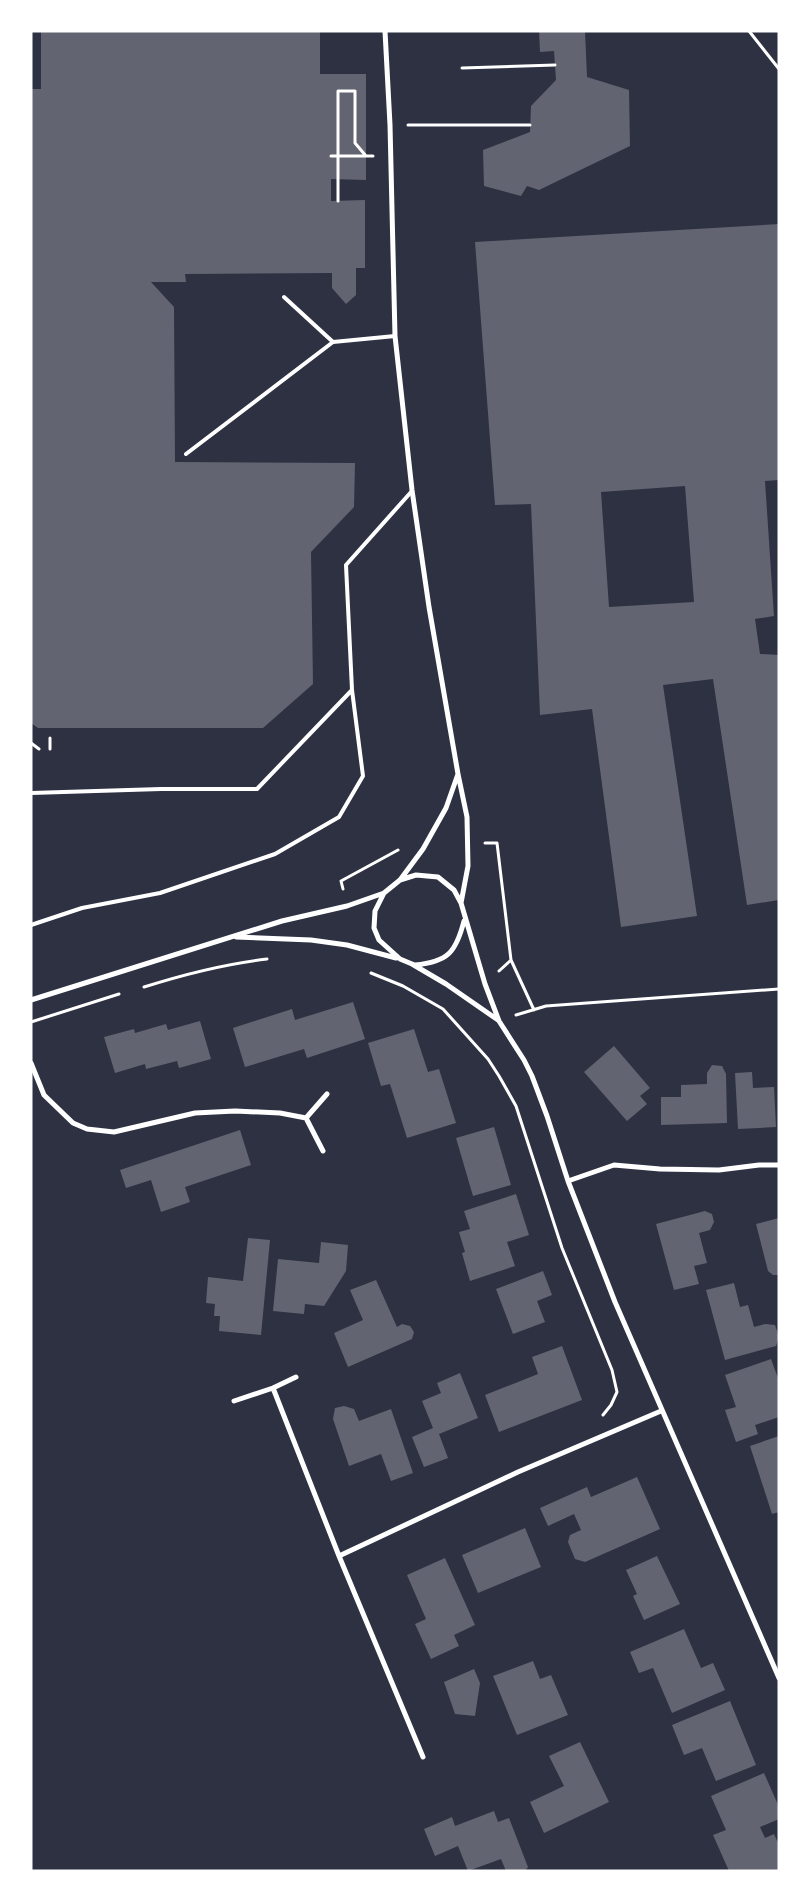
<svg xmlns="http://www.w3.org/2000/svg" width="810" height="1902" font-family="Helvetica,sans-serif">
  <rect width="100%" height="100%" fill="#2d3142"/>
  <path fill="#626471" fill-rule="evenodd" d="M 41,31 L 320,31 L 320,74 L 366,74 L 366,180 L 331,179 L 331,201 L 365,200 L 365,268 L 356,268 L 356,295 L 346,304 L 332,288 L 332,273 L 185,274 L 186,282 L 151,282 L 174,307 L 175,462 L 355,463 L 354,507 L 311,552 L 313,684 L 263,728 L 38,728 L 31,723 L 31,89 L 41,89 Z
    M 539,31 L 585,31 L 587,77 L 629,90 L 630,146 L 539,190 L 527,186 L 521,196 L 484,186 L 483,150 L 530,132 L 531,106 L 556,80 L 554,51 L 540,52 Z
    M 779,224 L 779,480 L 765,481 L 774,616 L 755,619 L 760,654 L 779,655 L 779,900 L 747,905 L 713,679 L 663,685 L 697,916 L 621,927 L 592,709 L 540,715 L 531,504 L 495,505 L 475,242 ZM 685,486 L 694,602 L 609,607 L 601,492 Z
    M 353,1002 L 365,1039 L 307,1058 L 304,1049 L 245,1067 L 233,1028 L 292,1009 L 295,1020 Z
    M 200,1021 L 211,1059 L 179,1068 L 177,1061 L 146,1069 L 145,1064 L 115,1073 L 104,1037 L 134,1029 L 135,1033 L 166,1024 L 168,1030 Z
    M 414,1029 L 428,1072 L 439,1069 L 456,1123 L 407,1138 L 390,1084 L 381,1086 L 368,1043 Z
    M 614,1046 L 650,1088 L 640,1096 L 647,1104 L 627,1121 L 584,1072 Z
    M 712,1065 L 722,1066 L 726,1074 L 727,1123 L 661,1125 L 661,1097 L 681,1097 L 681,1085 L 707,1084 L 707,1073 Z
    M 752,1072 L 753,1088 L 774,1087 L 776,1127 L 738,1129 L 735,1073 Z
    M 494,1127 L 511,1185 L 473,1196 L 456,1138 Z
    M 240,1130 L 251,1165 L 185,1187 L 190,1202 L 161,1212 L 151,1180 L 126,1188 L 120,1170 Z
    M 516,1194 L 529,1235 L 507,1242 L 515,1266 L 470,1281 L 462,1253 L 465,1252 L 459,1232 L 470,1229 L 464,1211 Z
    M 705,1211 L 712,1214 L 714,1222 L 710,1230 L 699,1233 L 707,1263 L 694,1266 L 699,1284 L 674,1290 L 656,1224 Z
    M 779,1218 L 779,1275 L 773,1275 L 768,1271 L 756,1224 Z
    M 248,1238 L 270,1240 L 261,1335 L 219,1331 L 220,1316 L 214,1316 L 215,1304 L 206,1303 L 208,1277 L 243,1281 Z
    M 321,1242 L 348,1245 L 346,1271 L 324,1306 L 305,1304 L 304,1314 L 273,1311 L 278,1259 L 319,1263 Z
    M 543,1271 L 552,1295 L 537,1301 L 545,1322 L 513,1334 L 496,1289 Z
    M 376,1280 L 397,1327 L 402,1324 L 410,1326 L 414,1332 L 412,1339 L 348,1367 L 334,1333 L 363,1320 L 350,1290 Z
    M 734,1283 L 740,1307 L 748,1305 L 754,1327 L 765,1324 L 775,1325 L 779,1337 L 776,1346 L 725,1360 L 706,1290 Z
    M 562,1346 L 582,1400 L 499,1432 L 485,1395 L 538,1374 L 532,1357 Z
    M 771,1359 L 779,1381 L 779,1417 L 755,1425 L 758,1434 L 736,1442 L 725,1410 L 736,1407 L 725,1375 Z
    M 460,1373 L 478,1418 L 439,1434 L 448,1458 L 424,1467 L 412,1437 L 433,1428 L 422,1401 L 441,1393 L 437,1383 Z
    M 344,1406 L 354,1409 L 359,1421 L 391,1409 L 413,1473 L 391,1481 L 381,1454 L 349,1466 L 333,1419 L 335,1408 Z
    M 779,1436 L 779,1512 L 772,1514 L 750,1446 Z
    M 637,1477 L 660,1529 L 585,1562 L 575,1559 L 568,1542 L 570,1535 L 581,1530 L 574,1514 L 548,1526 L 540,1508 L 587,1487 L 591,1497 Z
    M 525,1528 L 541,1567 L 478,1593 L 462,1555 Z
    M 657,1556 L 680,1604 L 644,1620 L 633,1596 L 637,1594 L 626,1570 Z
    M 445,1558 L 475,1625 L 454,1635 L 459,1646 L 431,1659 L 415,1624 L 426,1619 L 407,1575 Z
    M 684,1629 L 701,1668 L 713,1663 L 725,1690 L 672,1713 L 653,1668 L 639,1673 L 630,1652 Z
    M 533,1661 L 540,1679 L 551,1675 L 568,1715 L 517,1735 L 493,1676 Z
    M 474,1669 L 480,1683 L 475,1716 L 455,1714 L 444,1682 Z
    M 730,1701 L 756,1765 L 716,1781 L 702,1748 L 684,1755 L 672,1725 Z
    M 580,1742 L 609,1802 L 544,1833 L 530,1802 L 564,1786 L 549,1756 Z
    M 764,1773 L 779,1807 L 779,1819 L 760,1827 L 765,1838 L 774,1834 L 779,1845 L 779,1871 L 729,1871 L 713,1835 L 726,1830 L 711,1796 Z
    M 494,1811 L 498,1822 L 509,1818 L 528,1867 L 525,1871 L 506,1871 L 501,1859 L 468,1871 L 458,1846 L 435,1856 L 424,1829 L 452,1817 L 455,1826 Z"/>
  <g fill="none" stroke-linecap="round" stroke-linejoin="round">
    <path stroke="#fff" stroke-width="3" d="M 749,31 L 779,69
      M 462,68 L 555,65
      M 408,125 L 530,125
      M 331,156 L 373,156
      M 338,201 L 338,91 L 355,91 L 355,143 L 366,156
      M 50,738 L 50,749
      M 31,743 L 39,749
      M 485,843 L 497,843 L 511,960
      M 343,889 L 341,881 L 398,850
      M 499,971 L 511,960 L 534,1010
      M 371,973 L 403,986 L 443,1009 L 488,1059 L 499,1076 L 516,1106 L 562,1248 L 612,1370 L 617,1392 L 611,1405 L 603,1415
      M 144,987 C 185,974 224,964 267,959
      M 516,1015 L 546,1006 L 779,989
      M 31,1022 L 119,994"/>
    <path stroke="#fff" stroke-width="4" d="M 284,297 L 333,342 L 395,336
      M 186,454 L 333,342
      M 31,793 L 161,789 L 257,789 L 352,690 L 346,565 L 412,491
      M 31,925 L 82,908 L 160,893 L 275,854 L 339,817 L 363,776 L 352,690"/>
    <path stroke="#fff" stroke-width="5" d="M 385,31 L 390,125 L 395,336 L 412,490 L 429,607 L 458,774 L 467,817 L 468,866 L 461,903
      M 458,774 L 446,808 L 423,849 L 400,880 L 384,893 L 375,911 L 374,928 L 379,940 L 400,959 L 412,964 L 446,984 L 498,1020
      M 400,880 L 416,875 L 438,877 L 454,890 L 461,903 L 485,984 L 499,1021 L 524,1060 L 532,1076 L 547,1116 L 568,1181 L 615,1302 L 779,1678
      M 236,937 L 311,940 L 347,945 L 396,958
      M 415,965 C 448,962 456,952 464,921
      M 31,1000 L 282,921 L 347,906 L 384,893
      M 31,1063 L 44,1095 L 73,1123 L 87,1129 L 114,1132 L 195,1113 L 235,1111 L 280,1113 L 306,1118
      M 323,1151 L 306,1118 L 327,1094
      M 568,1181 L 614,1165 L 660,1169 L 719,1170 L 759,1165 L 779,1165
      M 273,1388 L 339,1556 L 423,1757
      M 234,1401 L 273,1388 L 296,1377
      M 339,1556 L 518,1472 L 661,1411"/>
  </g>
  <rect width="810" height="1902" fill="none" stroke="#ffffff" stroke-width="65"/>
</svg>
